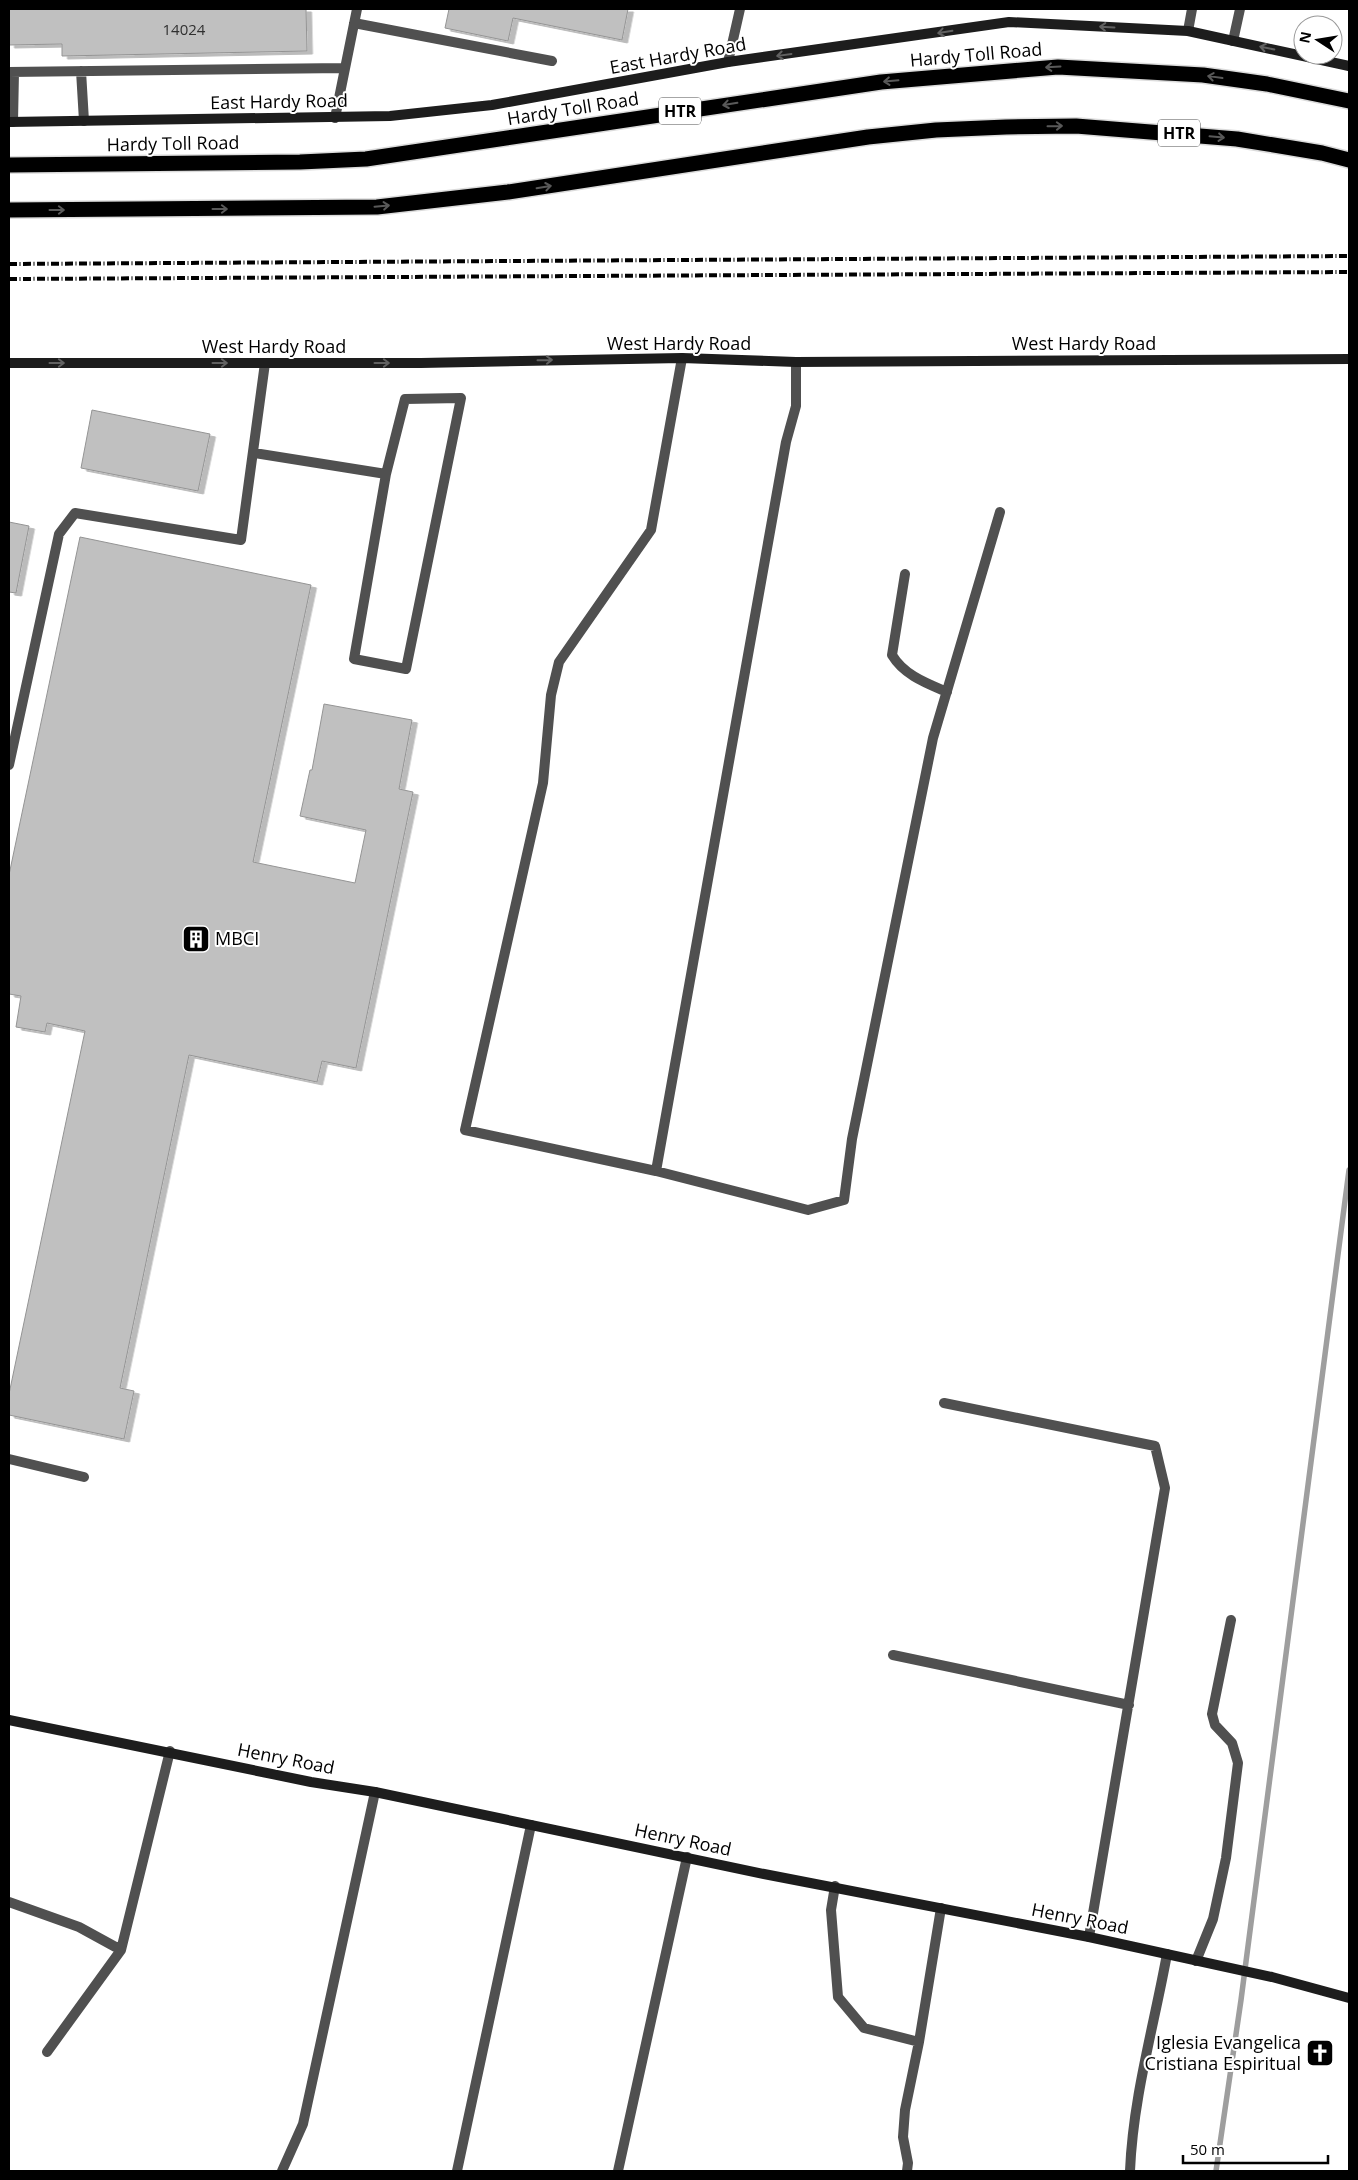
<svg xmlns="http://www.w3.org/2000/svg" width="1358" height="2180" font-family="'Open Sans',sans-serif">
  <defs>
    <filter id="shadow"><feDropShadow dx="5.5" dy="3" stdDeviation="0" flood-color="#0004"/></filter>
  </defs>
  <rect width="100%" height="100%" fill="#fff"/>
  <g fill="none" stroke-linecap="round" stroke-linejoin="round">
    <path stroke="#9e9e9e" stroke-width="5.5" d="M 1216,2171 L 1241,2000 L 1349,1170"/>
  </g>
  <path fill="#c0c0c0" stroke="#949494" filter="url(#shadow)" d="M 9,9 L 306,9 L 307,51 L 62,56 L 62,44 L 9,45 Z
    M 449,9 L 628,9 L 622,40 L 513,18 L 508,41 L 445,28 Z
    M 92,410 L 210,434 L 198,491 L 81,468 Z
    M 9,522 L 29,526 L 16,593 L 9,592 Z
    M 80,537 L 311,585 L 253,862 L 355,883 L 366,830 L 300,816 L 310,770 L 312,770 L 324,704 L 412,720 L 399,789 L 413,792 L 356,1068 L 322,1061 L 317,1082 L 189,1055 L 120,1388 L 134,1391 L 124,1439 L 9,1415 L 9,1394 L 85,1031 L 47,1023 L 45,1032 L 16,1027 L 21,996 L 9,994 L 9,875 Z"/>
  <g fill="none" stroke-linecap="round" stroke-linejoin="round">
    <g stroke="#dbdbdb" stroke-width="18">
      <path id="highway" d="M 9,165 L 300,162 L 366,159 L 881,82 L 1058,67 L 1203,75 L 1267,84 L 1349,101
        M 9,210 L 377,207 L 508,192 L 868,137 L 936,130 L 1006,127 L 1076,126 L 1237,139 L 1322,153 L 1349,160"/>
    </g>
    <path stroke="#505050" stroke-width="10" d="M 354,23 L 552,61
      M 1188,31 L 1192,9
      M 1233,41 L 1240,9
      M 728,62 L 740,9
      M 81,71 L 84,121
      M 9,72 L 345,68
      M 335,118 L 357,9
      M 13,122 L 14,72
      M 682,358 L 651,530 L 559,662 L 551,695 L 543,783 L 465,1130 L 656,1171 L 786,442 L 796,406 L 796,362
      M 461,398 L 406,669 L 354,659 L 386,474 L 405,399 Z
      M 254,453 L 386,474
      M 905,574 L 892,655 C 904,675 926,683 947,692
      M 9,765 L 59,534 L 75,513 L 241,540 L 265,363
      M 656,1171 L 808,1210 L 844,1200 L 852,1139 L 933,738 L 1000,512
      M 944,1403 L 1155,1446 L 1165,1488 L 1089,1937
      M 9,1459 L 84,1477
      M 893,1655 L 1129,1705
      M 835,1886 L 831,1910 L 838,1997 L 864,2028 L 919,2042
      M 9,1902 L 79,1927 L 121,1950
      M 1196,1961 L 1213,1919 L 1226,1858 L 1238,1763 L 1232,1743 L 1215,1725 L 1212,1714 L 1231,1620
      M 47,2052 L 121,1950 L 170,1751
      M 282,2171 L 303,2124 L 375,1792
      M 457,2171 L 531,1825
      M 618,2171 L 687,1857
      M 907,2171 L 908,2163 L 903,2137 L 905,2110 L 919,2042 L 941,1908
      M 1130,2171 C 1133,2097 1154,2026 1167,1954"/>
    <path stroke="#1d1d1d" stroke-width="10" d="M 9,122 L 390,116 L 492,105 L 728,62 L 1009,22 L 1188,31 L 1349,66
      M 9,363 L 421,363 L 682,358 L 796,362 L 1349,359
      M 9,1720 L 311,1782 L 375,1792 L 764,1874 L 1089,1937 L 1272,1977 L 1349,1998"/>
    <use href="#highway" stroke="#000" stroke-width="15"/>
    <path stroke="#000" stroke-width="4" stroke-dasharray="8 2.5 1 2.5" stroke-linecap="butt" d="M 9,264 L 1349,256
      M 9,279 L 1349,272"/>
  </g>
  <defs><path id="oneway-shaft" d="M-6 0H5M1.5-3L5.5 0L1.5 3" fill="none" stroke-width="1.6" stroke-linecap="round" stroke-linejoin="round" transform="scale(1.25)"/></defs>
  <g stroke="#616161">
    <use href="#oneway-shaft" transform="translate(1107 27) rotate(-177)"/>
    <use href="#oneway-shaft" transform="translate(945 32) rotate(171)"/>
    <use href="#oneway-shaft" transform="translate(1267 48) rotate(-168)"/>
    <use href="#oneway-shaft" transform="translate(784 55) rotate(172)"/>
    <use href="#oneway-shaft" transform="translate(545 360) rotate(-1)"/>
    <use href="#oneway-shaft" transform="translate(57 363)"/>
    <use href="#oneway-shaft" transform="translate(220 363)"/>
    <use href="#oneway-shaft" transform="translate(382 363)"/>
  </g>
  <g stroke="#595959">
    <use href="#oneway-shaft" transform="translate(1053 67) rotate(177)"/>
    <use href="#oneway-shaft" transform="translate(1215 77) rotate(-172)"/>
    <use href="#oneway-shaft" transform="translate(891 81) rotate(175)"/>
    <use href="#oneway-shaft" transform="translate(730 104) rotate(171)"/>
    <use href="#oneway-shaft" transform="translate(1055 126) rotate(-1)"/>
    <use href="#oneway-shaft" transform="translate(1217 137) rotate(5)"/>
    <use href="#oneway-shaft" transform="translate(544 187) rotate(-9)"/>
    <use href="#oneway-shaft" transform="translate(382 206) rotate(-5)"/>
    <use href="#oneway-shaft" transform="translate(220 209)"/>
    <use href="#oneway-shaft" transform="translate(57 210)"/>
  </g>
  <defs>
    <g id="building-square" transform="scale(1.4375)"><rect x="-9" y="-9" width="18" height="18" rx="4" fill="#000" stroke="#fff"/><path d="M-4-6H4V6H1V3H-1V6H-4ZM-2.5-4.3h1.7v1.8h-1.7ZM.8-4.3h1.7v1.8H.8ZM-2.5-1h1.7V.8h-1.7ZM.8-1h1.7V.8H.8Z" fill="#fff"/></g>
    <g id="church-square" transform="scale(1.4375)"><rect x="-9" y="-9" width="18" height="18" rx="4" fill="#000" stroke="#fff"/><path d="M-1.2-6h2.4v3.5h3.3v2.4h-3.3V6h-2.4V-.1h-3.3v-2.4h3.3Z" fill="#fff"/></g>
  </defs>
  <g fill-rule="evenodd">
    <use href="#building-square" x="196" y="939"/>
    <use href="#church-square" x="1320" y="2053"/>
  </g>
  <g text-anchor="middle" stroke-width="4" stroke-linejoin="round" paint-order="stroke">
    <g font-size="15" fill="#303030">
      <text x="184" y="35">14024</text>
    </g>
    <g fill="#fff" stroke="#4c4c4c" stroke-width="1">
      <rect x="659" y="97.5" width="42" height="27" rx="4"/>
      <rect x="1158" y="119.5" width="42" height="27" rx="4"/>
    </g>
    <g font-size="16" font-weight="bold" fill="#000">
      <text x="680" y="117">HTR</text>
      <text x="1179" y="139">HTR</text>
    </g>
    <g font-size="18" fill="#000" stroke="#fff">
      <text transform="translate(976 55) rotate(-5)" y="6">Hardy Toll Road</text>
      <text transform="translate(678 56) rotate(-10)" y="6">East Hardy Road</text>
      <text transform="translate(279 102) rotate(-1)" y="6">East Hardy Road</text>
      <text transform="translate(573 109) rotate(-9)" y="6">Hardy Toll Road</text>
      <text transform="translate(173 144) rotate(-1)" y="6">Hardy Toll Road</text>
      <text x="679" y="350">West Hardy Road</text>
      <text x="1084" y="350">West Hardy Road</text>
      <text x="274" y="353">West Hardy Road</text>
      <text transform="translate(286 1759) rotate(11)" y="6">Henry Road</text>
      <text transform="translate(683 1840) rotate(12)" y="6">Henry Road</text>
      <text transform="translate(1080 1919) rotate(11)" y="6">Henry Road</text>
    </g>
    <g font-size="18" fill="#000" stroke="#fff" text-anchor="start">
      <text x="215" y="945">MBCI</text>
      <text x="1301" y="2049" text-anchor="end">Iglesia Evangelica<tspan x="1301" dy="21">Cristiana Espiritual</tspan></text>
    </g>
  </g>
  <rect width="1358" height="2180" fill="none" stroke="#000000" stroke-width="20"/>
  <g transform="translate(1318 40) rotate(282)"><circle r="24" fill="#ffffff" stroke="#999999"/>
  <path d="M0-4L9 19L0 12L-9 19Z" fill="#000000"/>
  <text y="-8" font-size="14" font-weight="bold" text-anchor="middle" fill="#000000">N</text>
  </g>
  <path d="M1183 2155v8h145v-8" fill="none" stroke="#000000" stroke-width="2.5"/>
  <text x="1190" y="2155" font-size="15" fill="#000000" stroke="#ffffff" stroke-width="4" paint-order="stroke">50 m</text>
</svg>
